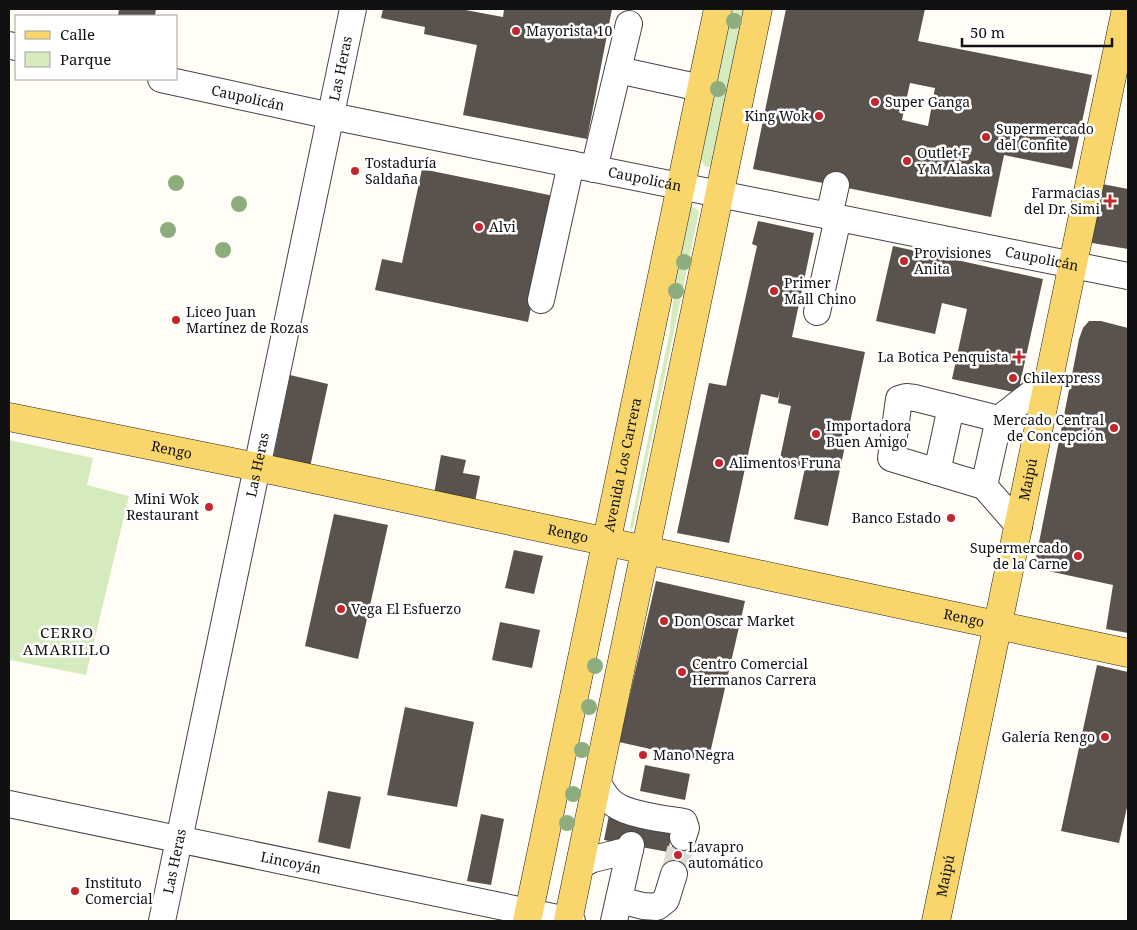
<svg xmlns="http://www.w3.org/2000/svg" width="1137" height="930" font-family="'Noto Serif',serif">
  <rect width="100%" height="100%" fill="#fffdf5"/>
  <path fill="#d5ebbd" d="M 733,9 L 745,9 L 714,161 L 711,166 L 705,167 L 701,160 Z
    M 693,207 L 699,211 L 698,216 L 633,528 L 631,531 L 630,528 L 669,335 L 677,270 L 688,208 Z
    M 9,440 L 93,458 L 87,485 L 129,496 L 86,675 L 10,660 L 9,664 Z"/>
  <path fill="#5a524d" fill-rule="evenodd" d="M 119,9 L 156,9 L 155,16 L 118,16 Z
    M 383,9 L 460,9 L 503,17 L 504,9 L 612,9 L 587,139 L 463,115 L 477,45 L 424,34 L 425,27 L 381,18 Z
    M 786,9 L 925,9 L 918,41 L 1092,75 L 1072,169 L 1004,155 L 991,217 L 753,169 ZM 910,83 L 935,88 L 928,126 L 902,120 Z
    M 422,169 L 554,196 L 528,322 L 375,290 L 382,259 L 402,263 Z
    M 1097,183 L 1128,189 L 1128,249 L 1086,242 Z
    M 758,221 L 814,233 L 792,337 L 865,352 L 828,526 L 794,519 L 805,468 L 779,463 L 791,406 L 778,403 L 780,390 L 778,398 L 761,394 L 729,543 L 677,533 L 709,383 L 726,386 L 757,246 L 752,244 Z
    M 893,246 L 1043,279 L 1018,393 L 952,379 L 967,309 L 942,303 L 935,334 L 876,321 Z
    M 1089,321 L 1101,321 L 1128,328 L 1128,633 L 1106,629 L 1113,585 L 1034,568 L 1079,339 L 1083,328 Z
    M 290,375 L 328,384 L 310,467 L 273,459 Z
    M 441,455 L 466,460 L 463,473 L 480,476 L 475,502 L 434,494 Z
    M 334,514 L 388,525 L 358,659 L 305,646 Z
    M 514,550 L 543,556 L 534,594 L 505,588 Z
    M 656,581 L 745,601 L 708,762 L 619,742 Z
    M 500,622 L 540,630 L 532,668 L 492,660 Z
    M 1097,665 L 1128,672 L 1128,803 L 1119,843 L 1061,831 Z
    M 405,707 L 474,722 L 457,807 L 387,795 Z
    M 645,765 L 690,774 L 685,800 L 640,791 Z
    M 328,791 L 361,797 L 350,849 L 318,842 Z
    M 481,814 L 504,819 L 491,885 L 467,881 Z
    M 609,815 L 673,827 L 668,852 L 604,840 Z
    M 675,835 L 690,838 L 681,876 L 666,872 Z"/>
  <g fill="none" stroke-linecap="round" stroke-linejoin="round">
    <path stroke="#dbdad3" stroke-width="26" stroke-dasharray="26 13" stroke-linecap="butt" d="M 674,874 L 683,837"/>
    <g stroke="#444" stroke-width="28">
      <g id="minor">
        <path d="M 9,45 L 16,47"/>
        <path d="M 618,70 L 701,88"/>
        <path id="s1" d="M 161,79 L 331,116 L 1128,276"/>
        <path d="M 594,169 L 629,24"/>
        <path d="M 829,216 L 836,185"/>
        <path d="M 541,300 L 571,164"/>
        <path d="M 817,312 L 838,218"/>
        <path d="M 937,472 L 951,407"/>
        <path d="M 984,486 L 891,458 L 899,399 L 906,397 L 915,398 L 999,419"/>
        <path d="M 1019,526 L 984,486 L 999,419 L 1050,379"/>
        <path d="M 597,782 C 602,790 606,799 614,804 C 628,815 665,819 684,822 L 686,828 L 683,837"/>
        <path id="s2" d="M 9,804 L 572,921"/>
        <path d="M 580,865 L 593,859 L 630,850"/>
        <path d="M 619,900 L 643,906 L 657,907 L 666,900 L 674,874"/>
        <path id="s3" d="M 162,921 L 353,9"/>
        <path d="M 614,921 L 631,845"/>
      </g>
    </g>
    <g stroke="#222" stroke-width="29">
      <g id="major">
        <path id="s4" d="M 9,417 L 257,467 L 1128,653"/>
        <path id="s5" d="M 527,921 L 718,9"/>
        <path d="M 568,921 L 758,9"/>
        <path id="s6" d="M 936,921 L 1126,9"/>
      </g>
    </g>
    <use href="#minor" stroke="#fff" stroke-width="26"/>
    <use href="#major" stroke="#f9d66b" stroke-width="28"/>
  </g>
  <g fill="#8dad7f">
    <circle cx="734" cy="21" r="8"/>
    <circle cx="718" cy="89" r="8"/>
    <circle cx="176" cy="183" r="8"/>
    <circle cx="239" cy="204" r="8"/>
    <circle cx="168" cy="230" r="8"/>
    <circle cx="223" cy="250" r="8"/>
    <circle cx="684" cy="262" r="8"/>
    <circle cx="676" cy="291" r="8"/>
    <circle cx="595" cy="666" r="8"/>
    <circle cx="589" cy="707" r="8"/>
    <circle cx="582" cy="750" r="8"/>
    <circle cx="573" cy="794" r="8"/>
    <circle cx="567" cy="823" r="8"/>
  </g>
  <g fill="#c4262e" stroke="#fff" stroke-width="2">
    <circle cx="516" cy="31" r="5"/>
    <circle cx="875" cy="102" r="5"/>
    <circle cx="819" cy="116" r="5"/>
    <circle cx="986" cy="137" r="5"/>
    <circle cx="907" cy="161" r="5"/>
    <circle cx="355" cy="171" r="5"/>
    <path d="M1107.5 193.5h5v5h5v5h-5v5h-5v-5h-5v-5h5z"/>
    <circle cx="479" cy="227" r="5"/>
    <circle cx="904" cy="261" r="5"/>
    <circle cx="774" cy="291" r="5"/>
    <circle cx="176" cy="320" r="5"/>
    <path d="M1016.5 349.5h5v5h5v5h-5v5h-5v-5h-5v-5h5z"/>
    <circle cx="1013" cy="378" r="5"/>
    <circle cx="1114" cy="428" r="5"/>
    <circle cx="816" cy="434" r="5"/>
    <circle cx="719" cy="463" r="5"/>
    <circle cx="209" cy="507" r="5"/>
    <circle cx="951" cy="518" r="5"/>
    <circle cx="1078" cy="556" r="5"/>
    <circle cx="341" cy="609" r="5"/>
    <circle cx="664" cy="621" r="5"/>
    <circle cx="682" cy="672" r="5"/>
    <circle cx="1105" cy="737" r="5"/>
    <circle cx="643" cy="755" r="5"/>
    <circle cx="678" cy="855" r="5"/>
    <circle cx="75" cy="891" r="5"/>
  </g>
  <g text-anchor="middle" stroke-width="5" stroke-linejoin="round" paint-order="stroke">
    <g font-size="14" fill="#111" stroke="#fff" text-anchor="start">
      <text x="526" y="36">Mayorista 10</text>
      <text x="885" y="107">Super Ganga</text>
      <text x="809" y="121" text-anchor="end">King Wok</text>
      <text x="996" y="134">Supermercado<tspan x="996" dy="16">del Confite</tspan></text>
      <text x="917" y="158">Outlet F<tspan x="917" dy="16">Y M Alaska</tspan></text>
      <text x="365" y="168">Tostaduría<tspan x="365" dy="16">Saldaña</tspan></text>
      <text x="1100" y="198" text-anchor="end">Farmacias<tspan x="1100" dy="16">del Dr. Simi</tspan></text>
      <text x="489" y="232">Alvi</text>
      <text x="914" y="258">Provisiones<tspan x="914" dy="16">Anita</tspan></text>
      <text x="784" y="288">Primer<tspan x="784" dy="16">Mall Chino</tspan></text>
      <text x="186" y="317">Liceo Juan<tspan x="186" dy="16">Martínez de Rozas</tspan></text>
      <text x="1009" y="362" text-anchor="end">La Botica Penquista</text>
      <text x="1023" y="383">Chilexpress</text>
      <text x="1104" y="425" text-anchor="end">Mercado Central<tspan x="1104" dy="16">de Concepción</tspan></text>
      <text x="826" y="431">Importadora<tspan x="826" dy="16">Buen Amigo</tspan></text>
      <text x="729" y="468">Alimentos Fruna</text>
      <text x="199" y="504" text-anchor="end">Mini Wok<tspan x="199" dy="16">Restaurant</tspan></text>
      <text x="941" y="523" text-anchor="end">Banco Estado</text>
      <text x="1068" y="553" text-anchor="end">Supermercado<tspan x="1068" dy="16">de la Carne</tspan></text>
      <text x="351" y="614">Vega El Esfuerzo</text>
      <text x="674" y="626">Don Oscar Market</text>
      <text x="692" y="669">Centro Comercial<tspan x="692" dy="16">Hermanos Carrera</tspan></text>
      <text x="1095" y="742" text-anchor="end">Galería Rengo</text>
      <text x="653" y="760">Mano Negra</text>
      <text x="688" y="852">Lavapro<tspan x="688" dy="16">automático</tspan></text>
      <text x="85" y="888">Instituto<tspan x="85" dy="16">Comercial</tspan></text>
    </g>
    <g font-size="14" fill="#111" stroke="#fff">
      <text dy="5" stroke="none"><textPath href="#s3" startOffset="871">Las Heras</textPath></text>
      <text dy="5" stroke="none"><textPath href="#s1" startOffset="89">Caupolicán</textPath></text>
      <text dy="5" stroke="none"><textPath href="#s1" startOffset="494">Caupolicán</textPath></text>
      <text dy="5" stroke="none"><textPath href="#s1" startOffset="899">Caupolicán</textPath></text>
      <text dy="5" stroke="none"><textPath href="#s4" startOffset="166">Rengo</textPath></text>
      <text dy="5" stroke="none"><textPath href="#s3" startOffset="466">Las Heras</textPath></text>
      <text dy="5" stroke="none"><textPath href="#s5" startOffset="466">Avenida Los Carrera</textPath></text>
      <text dy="5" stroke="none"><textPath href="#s6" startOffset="451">Maipú</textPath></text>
      <text dy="5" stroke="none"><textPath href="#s4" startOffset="571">Rengo</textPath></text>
      <text dy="5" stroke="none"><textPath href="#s4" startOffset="976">Rengo</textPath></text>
      <text dy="5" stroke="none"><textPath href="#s3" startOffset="61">Las Heras</textPath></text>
      <text dy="5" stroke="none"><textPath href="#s2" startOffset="288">Lincoyán</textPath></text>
      <text dy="5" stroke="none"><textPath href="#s6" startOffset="46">Maipú</textPath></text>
    </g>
    <g font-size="15" letter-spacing="1" fill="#111" stroke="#fff">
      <text x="67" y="638">CERRO<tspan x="67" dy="17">AMARILLO</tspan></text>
    </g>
  </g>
  <rect width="1137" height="930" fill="none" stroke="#111111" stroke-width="20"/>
  <rect x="15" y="15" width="162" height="65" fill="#ffffff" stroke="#a0a0a0"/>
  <rect x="25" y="31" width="25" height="8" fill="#f9d66b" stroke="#a0a0a0"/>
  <text x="60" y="40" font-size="15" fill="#111111">Calle</text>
  <rect x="25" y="52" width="25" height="15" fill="#d5ebbd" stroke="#a0a0a0"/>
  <text x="60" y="65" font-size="15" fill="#111111">Parque</text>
  <path d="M962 38v8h150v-8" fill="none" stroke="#111111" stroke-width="2.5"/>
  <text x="970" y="38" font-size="15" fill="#111111" stroke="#ffffff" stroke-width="4" paint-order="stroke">50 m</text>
</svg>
